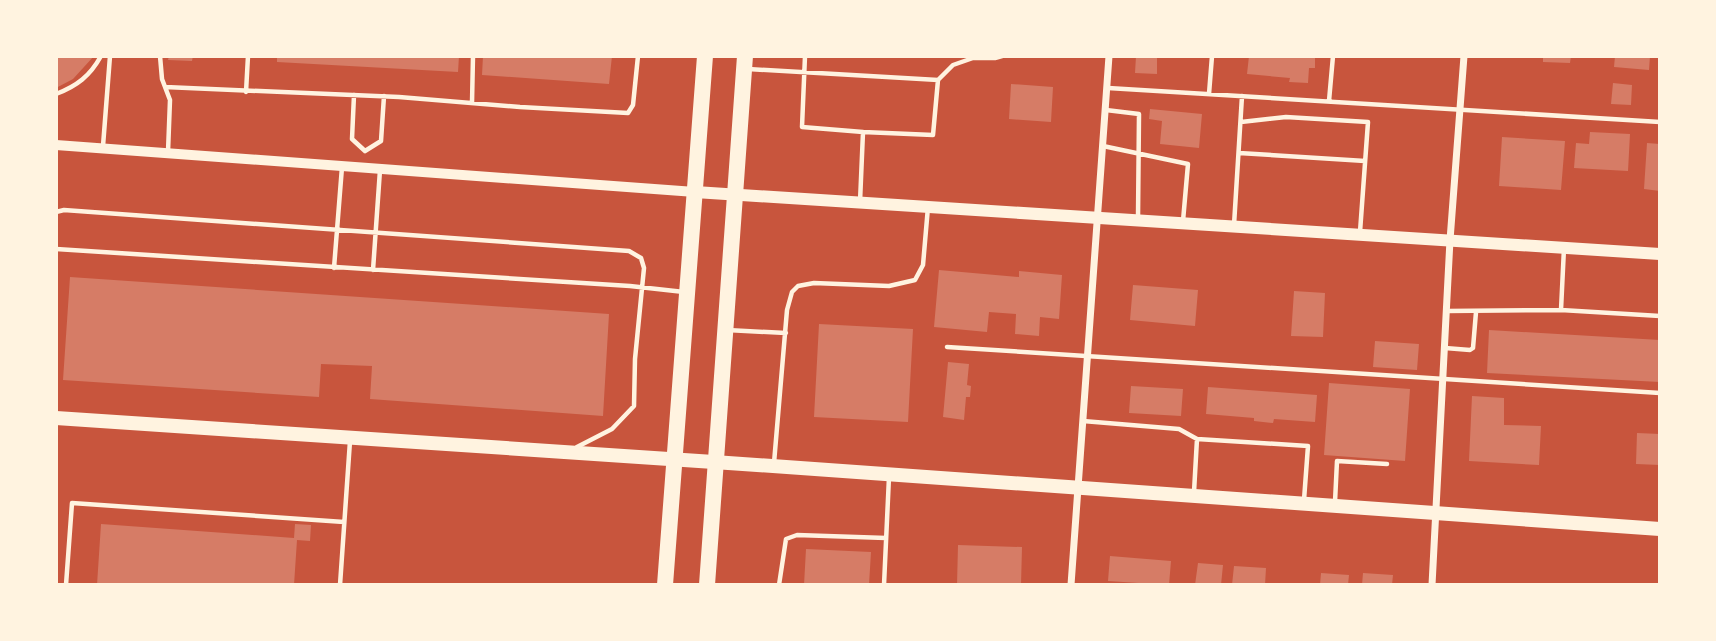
<svg xmlns="http://www.w3.org/2000/svg" width="1716" height="641" font-family="Signika,sans-serif">
  <rect width="100%" height="100%" fill="#c8553d"/>
  <path fill="#d67c66" d="M 56,56 L 94,56 L 73,79 L 56,88 Z
    M 169,56 L 193,56 L 192,61 L 168,60 Z
    M 277,56 L 459,56 L 458,72 L 277,62 Z
    M 483,56 L 612,56 L 609,84 L 482,75 Z
    M 1136,56 L 1157,56 L 1157,74 L 1135,73 Z
    M 1249,56 L 1315,56 L 1315,68 L 1309,68 L 1308,83 L 1289,82 L 1290,78 L 1247,74 Z
    M 1543,56 L 1571,56 L 1570,63 L 1543,62 Z
    M 1615,56 L 1650,56 L 1649,70 L 1614,67 Z
    M 1613,83 L 1632,85 L 1631,105 L 1611,104 Z
    M 1011,84 L 1053,87 L 1051,122 L 1009,119 Z
    M 1150,109 L 1202,114 L 1199,148 L 1160,144 L 1162,121 L 1149,119 Z
    M 1590,132 L 1630,134 L 1628,171 L 1574,168 L 1576,143 L 1589,144 Z
    M 1502,137 L 1565,141 L 1561,190 L 1499,186 Z
    M 1647,143 L 1660,144 L 1660,191 L 1644,189 Z
    M 939,270 L 1019,277 L 1019,271 L 1062,275 L 1059,319 L 1040,317 L 1039,336 L 1015,334 L 1016,314 L 989,312 L 987,332 L 934,327 Z
    M 70,277 L 609,314 L 603,416 L 370,399 L 372,366 L 321,364 L 319,397 L 63,380 Z
    M 1133,285 L 1198,290 L 1195,326 L 1130,320 Z
    M 1294,291 L 1325,293 L 1323,337 L 1291,336 Z
    M 819,324 L 913,329 L 908,422 L 814,417 Z
    M 1489,330 L 1660,340 L 1660,382 L 1487,373 Z
    M 1375,341 L 1419,344 L 1417,370 L 1373,367 Z
    M 948,362 L 969,364 L 967,385 L 971,386 L 970,397 L 966,397 L 964,420 L 943,417 Z
    M 1329,383 L 1410,389 L 1405,461 L 1324,455 Z
    M 1131,386 L 1183,389 L 1181,416 L 1129,413 Z
    M 1208,387 L 1317,395 L 1315,422 L 1274,419 L 1273,423 L 1254,421 L 1254,418 L 1206,414 Z
    M 1472,396 L 1504,398 L 1504,425 L 1541,426 L 1539,465 L 1469,461 Z
    M 1637,433 L 1660,434 L 1660,465 L 1636,464 Z
    M 101,524 L 294,538 L 295,524 L 311,525 L 310,541 L 297,540 L 294,585 L 97,585 Z
    M 958,545 L 1022,547 L 1021,585 L 957,585 Z
    M 806,549 L 871,552 L 869,585 L 804,585 Z
    M 1110,556 L 1171,561 L 1169,585 L 1108,581 Z
    M 1198,563 L 1223,565 L 1221,585 L 1195,585 Z
    M 1234,566 L 1266,568 L 1265,585 L 1232,585 Z
    M 1321,573 L 1349,575 L 1348,585 L 1320,585 Z
    M 1363,573 L 1393,575 L 1392,585 L 1362,585 Z"/>
  <g fill="none" stroke-linecap="round" stroke-linejoin="round">
    <path stroke="#fff3e0" stroke-width="4.5" d="M 160,56 L 162,79 L 170,100 L 168,152
      M 805,56 L 802,127 L 863,132
      M 748,69 L 938,80
      M 165,87 L 399,97 L 520,107 L 628,113 L 633,105 L 638,56
      M 1108,88 L 1660,122
      M 246,92 L 248,56
      M 56,94 C 77,86 90,76 101,56
      M 1209,94 L 1212,56
      M 354,95 L 352,139 L 365,151
      M 1329,101 L 1333,56
      M 472,103 L 473,56
      M 1106,110 L 1139,114 L 1138,218
      M 1241,122 L 1286,117 L 1368,122 L 1360,232
      M 103,146 L 110,56
      M 1103,146 L 1188,164 L 1183,221
      M 365,151 L 381,141 L 384,96
      M 1239,153 L 1365,161
      M 860,202 L 863,132 L 933,135 L 938,80 L 953,65 L 973,58 L 995,58 L 1002,56
      M 56,212 L 64,210 L 629,251 L 641,258 L 644,268 L 635,359 L 634,406 L 612,429 L 577,447
      M 1234,225 L 1242,96
      M 56,249 L 630,286 L 684,292
      M 334,268 L 342,167
      M 373,270 L 380,170
      M 1561,310 L 1660,316
      M 1447,311 L 1561,310 L 1564,248
      M 727,330 L 786,333
      M 947,347 L 1660,393
      M 1445,348 L 1470,350 L 1473,348 L 1476,312
      M 1083,421 L 1179,429 L 1197,439 L 1308,446 L 1304,500
      M 774,463 L 787,310 L 792,292 L 798,286 L 814,283 L 889,286 L 915,280 L 923,265 L 928,207
      M 1194,492 L 1197,439
      M 1335,502 L 1337,461 L 1387,464
      M 66,585 L 72,503 L 344,522
      M 340,585 L 350,441
      M 779,585 L 786,539 L 797,535 L 886,538
      M 884,585 L 889,477"/>
    <path stroke="#fff3e0" stroke-width="7" d="M 1071,585 L 1109,56
      M 1432,585 L 1450,240 L 1464,56"/>
    <path stroke="#fff3e0" stroke-width="10" d="M 56,145 L 695,192"/>
    <path stroke="#fff3e0" stroke-width="12" d="M 695,192 L 1660,254"/>
    <path stroke="#fff3e0" stroke-width="14" d="M 56,418 C 591,452 1125,491 1660,529"/>
    <path stroke="#fff3e0" stroke-width="16" d="M 665,585 L 705,56
      M 707,585 L 745,56"/>
  </g>
  <rect width="1716" height="641" fill="none" stroke="#fff3e0" stroke-width="116"/>
</svg>
